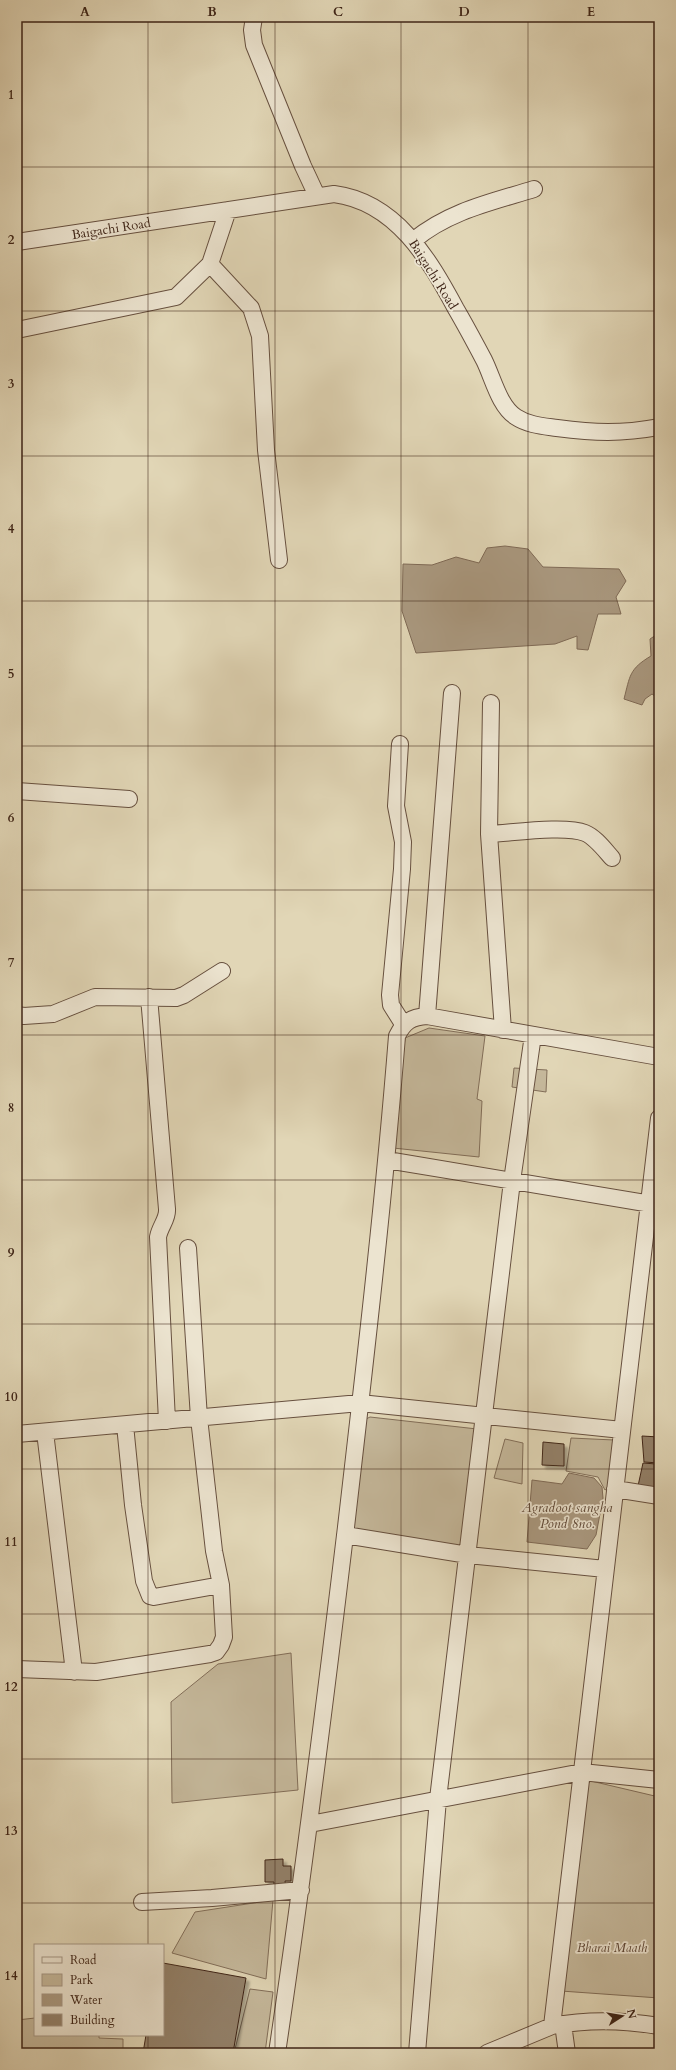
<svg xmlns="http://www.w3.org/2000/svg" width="676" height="2070" font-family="Cardo,serif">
  <defs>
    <filter id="shadow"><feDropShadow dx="3.5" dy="3.5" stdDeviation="1" flood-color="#0004"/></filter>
  </defs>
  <rect width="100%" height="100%" fill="#e1d6b6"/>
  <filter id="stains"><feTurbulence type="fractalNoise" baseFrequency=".005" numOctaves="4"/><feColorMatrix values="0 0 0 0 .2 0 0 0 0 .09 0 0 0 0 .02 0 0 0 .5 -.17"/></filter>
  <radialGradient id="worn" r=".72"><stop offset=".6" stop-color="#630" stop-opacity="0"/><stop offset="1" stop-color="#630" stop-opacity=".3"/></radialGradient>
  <path fill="#c5b89b" stroke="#826e59" d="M 429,1028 L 485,1036 L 477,1099 L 482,1101 L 479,1157 L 393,1148 L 405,1038 Z
    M 514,1068 L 547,1070 L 546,1092 L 512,1087 Z
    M 370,1417 L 486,1430 L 467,1553 L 348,1531 L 360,1422 Z
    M 571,1438 L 614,1440 L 608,1488 L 605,1490 L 598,1477 L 566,1471 Z
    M 505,1439 L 523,1443 L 522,1484 L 494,1478 Z
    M 291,1653 L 298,1790 L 172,1803 L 171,1702 L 218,1664 Z
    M 591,1781 L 659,1797 L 659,1998 L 561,1991 L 580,1792 Z
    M 273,1900 L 266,1979 L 172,1953 L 195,1912 Z
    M 250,1989 L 273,1992 L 265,2053 L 234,2053 Z
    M 35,2018 L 35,2035 L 99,2035 L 99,2038 L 123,2039 L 123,2053 L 17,2053 L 17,2020 Z"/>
  <path fill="#aa9980" stroke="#7f6a56" d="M 505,546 L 528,549 L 543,567 L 619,569 L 626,581 L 616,597 L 621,614 L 598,614 L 588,650 L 577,649 L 577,636 L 555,644 L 416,653 L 402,611 L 403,564 L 432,565 L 456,557 L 479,563 L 487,548 Z
    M 659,633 L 659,699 L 652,694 L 645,699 L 642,705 L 624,699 C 630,676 629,669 651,656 L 650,639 Z
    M 569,1473 L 594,1478 L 602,1487 L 603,1498 L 596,1535 L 587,1549 L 527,1542 L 532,1480 L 562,1484 Z"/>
  <path fill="#93816a" stroke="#3e2417" filter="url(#shadow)" d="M 642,1436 L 659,1437 L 659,1463 L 644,1462 Z
    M 543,1442 L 564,1444 L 564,1466 L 542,1465 Z
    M 643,1463 L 656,1464 L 656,1487 L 638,1486 Z
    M 283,1859 L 283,1866 L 291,1866 L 291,1881 L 285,1881 L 286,1889 L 273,1890 L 274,1882 L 265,1882 L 265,1860 Z
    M 163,1963 L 246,1978 L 233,2053 L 143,2053 L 146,2035 L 163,2035 Z"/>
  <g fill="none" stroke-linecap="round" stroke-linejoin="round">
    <g stroke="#67503f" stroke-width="18">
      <path id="minor" d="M 254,17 L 252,30 L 254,45 L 303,166 L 317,196
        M 414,240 C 449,211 492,202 534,189
        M 17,242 L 334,194 C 396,202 429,259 456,309 C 466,326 475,343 484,360 C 493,378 499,406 516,417 C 528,425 543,426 557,428 C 595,433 621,434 659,427
        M 210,264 L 251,308 L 260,336 L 266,450 L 279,560
        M 17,330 L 176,297 L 210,264 L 228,210
        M 491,703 L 489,834 L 503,1030
        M 400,744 L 396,806 L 403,842 L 402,869 L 390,995 L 391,1005 L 403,1024
        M 17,791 L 129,799
        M 489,834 C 512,833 565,825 585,833 C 595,837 604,849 612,858
        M 149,997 L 167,1209 C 168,1219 160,1226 158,1237 L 167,1421
        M 17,1015 L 24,1016 L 53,1014 L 95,997 L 176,998 L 184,995 L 222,971
        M 427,1016 L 452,693
        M 387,1160 L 657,1205
        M 125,1425 L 133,1505 L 144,1581 L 150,1596 L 154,1597 L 221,1585
        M 45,1432 L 74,1672
        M 17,1434 L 360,1403 L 622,1430
        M 615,1489 L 659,1496
        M 345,1535 L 468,1555 L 605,1569
        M 17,1669 L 96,1672 L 210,1654 L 216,1652 L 221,1645 L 224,1637 L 221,1585 L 214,1551 L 199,1418 L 188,1248
        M 310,1824 L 582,1772 L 659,1780
        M 142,1902 L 212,1898 L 301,1890
        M 563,2024 L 567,2053
        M 552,2026 L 659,1118
        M 277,2053 C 303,1878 325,1703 346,1527 C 365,1363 384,1200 397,1036 C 404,1022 411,1017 427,1016 L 659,1057
        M 417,2053 L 438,1799 L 512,1181 L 533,1035
        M 487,2053 L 552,2026 C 588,2019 623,2020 659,2026"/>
    </g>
    <use href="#minor" stroke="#ece4d0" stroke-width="16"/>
  </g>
  <path fill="none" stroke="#3e2417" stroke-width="1" stroke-opacity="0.55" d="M 148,17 L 148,1945M 275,17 L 275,2053M 401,17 L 401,2053M 528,17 L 528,2053M 17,167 L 659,167M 17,311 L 659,311M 17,456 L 659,456M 17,601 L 659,601M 17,746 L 659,746M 17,890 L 659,890M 17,1035 L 659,1035M 17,1180 L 659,1180M 17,1324 L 659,1324M 17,1469 L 659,1469M 17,1614 L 659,1614M 17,1759 L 659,1759M 17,1903 L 659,1903M 148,2035 L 148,2053"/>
  <g text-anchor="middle" stroke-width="3.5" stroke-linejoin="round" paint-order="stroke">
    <g font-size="13" fill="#3e2417" stroke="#ece4d0">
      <text transform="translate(111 228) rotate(-9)" y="5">Baigachi Road</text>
      <text transform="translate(434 274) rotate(58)" y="5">Baigachi Road</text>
    </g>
    <g font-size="13" font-style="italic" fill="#604938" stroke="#ece4d0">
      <text x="612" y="1952">Bharai Maath</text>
    </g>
    <g font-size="14" font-style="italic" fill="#5e4736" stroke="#ece4d0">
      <text x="567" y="1512">Agradoot sangha<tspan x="567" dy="16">Pond 8no.</tspan></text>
    </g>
  </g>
  <rect width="676" height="2070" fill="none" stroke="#e1d6b6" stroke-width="44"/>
  <rect x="34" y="1944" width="130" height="92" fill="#ece4d0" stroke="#a69786"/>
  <rect x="42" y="1957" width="20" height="6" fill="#ece4d0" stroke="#a69786"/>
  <text x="70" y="1964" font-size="12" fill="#3e2417">Road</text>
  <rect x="42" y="1974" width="20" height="12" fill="#c5b89b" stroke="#a69786"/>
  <text x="70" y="1984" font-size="12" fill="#3e2417">Park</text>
  <rect x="42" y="1994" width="20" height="12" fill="#aa9980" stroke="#a69786"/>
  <text x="70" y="2004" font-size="12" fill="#3e2417">Water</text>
  <rect x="42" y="2014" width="20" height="12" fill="#93816a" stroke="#a69786"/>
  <text x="70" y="2024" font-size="12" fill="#3e2417">Building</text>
  <g transform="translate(622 2016) rotate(78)" stroke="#ece4d0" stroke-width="3" paint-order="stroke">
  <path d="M0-3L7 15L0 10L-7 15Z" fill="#3e2417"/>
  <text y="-6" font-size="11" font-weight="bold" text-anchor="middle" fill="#3e2417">N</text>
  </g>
  <rect x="22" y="22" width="632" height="2026" fill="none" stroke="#3e2417" stroke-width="1.5"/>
  <g font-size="13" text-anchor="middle" font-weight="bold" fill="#3e2417">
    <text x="85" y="16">A</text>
    <text x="212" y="16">B</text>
    <text x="338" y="16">C</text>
    <text x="464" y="16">D</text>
    <text x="591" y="16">E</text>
    <text x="11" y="99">1</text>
    <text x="11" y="244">2</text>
    <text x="11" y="388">3</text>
    <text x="11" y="533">4</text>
    <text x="11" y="678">5</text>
    <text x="11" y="822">6</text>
    <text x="11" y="967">7</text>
    <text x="11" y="1112">8</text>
    <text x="11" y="1257">9</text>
    <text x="11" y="1401">10</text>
    <text x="11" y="1546">11</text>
    <text x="11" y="1691">12</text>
    <text x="11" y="1835">13</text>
    <text x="11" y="1980">14</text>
  </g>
  <rect width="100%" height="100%" filter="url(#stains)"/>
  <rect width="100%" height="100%" fill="url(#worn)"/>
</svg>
